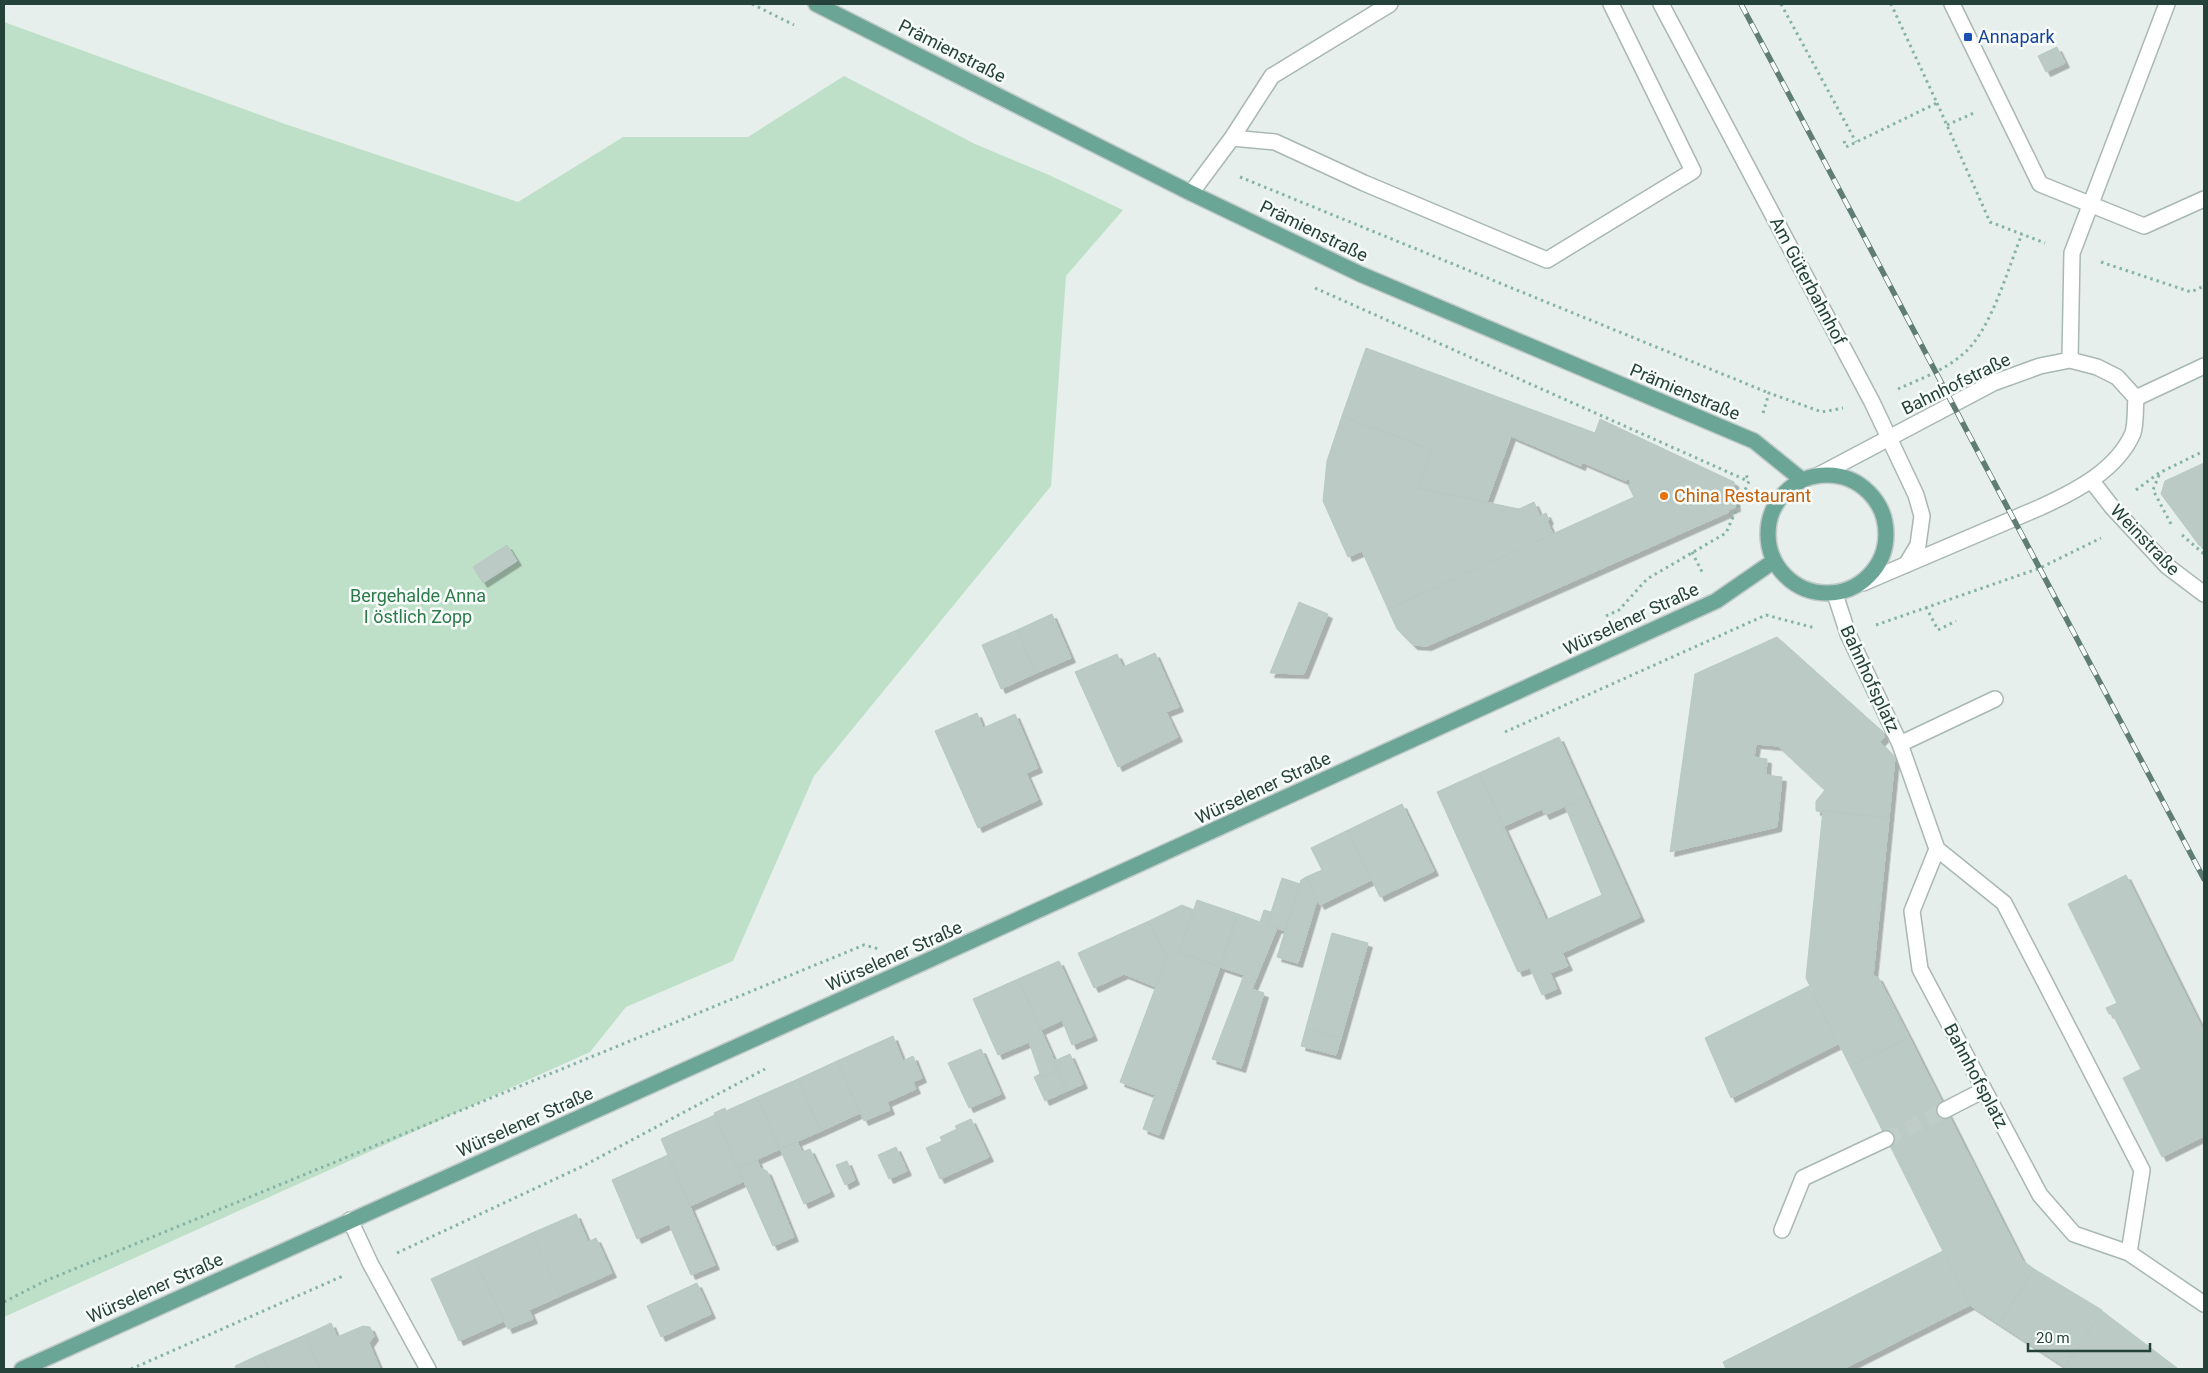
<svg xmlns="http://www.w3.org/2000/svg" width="2208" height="1373" font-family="Roboto,sans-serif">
  <defs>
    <filter id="shadow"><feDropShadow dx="4.5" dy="4.5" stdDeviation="0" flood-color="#0004"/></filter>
  </defs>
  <rect width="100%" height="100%" fill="#e6efeb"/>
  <path fill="#bfe0c8" d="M 4,22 L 285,124 L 518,202 L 623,137 L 748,137 L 844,76 L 975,144 L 1049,175 L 1123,210 L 1066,276 L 1051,486 L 814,776 L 733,961 L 626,1007 L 590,1052 L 4,1317 Z"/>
  <path fill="#bbcac4" stroke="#b8c9c2" filter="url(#shadow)" d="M 2057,47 L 2065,63 L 2046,72 L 2038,56 Z
    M 1366,348 L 1595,433 L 1600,419 L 1734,482 L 1736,507 L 1728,510 L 1729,512 L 1427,646 L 1413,645 L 1397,629 L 1388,609 L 1634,497 L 1628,485 L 1631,484 L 1628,477 L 1626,481 L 1582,462 L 1581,466 L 1511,436 L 1487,502 L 1418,488 L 1432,450 L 1342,416 Z
    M 1342,416 L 1432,450 L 1418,488 L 1519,509 L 1534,502 L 1540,516 L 1546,513 L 1549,520 L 1547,521 L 1553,534 L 1388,609 L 1362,551 L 1348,557 L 1323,501 L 1327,461 Z
    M 2204,463 L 2204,547 L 2199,545 L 2161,494 L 2165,481 Z
    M 507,545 L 517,561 L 483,583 L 473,567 Z
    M 1299,602 L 1328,614 L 1304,674 L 1270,673 Z
    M 1052,614 L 1071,658 L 1036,673 L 1017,630 Z
    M 1017,630 L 1036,673 L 1001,689 L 982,645 Z
    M 1777,637 L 1883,732 L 1884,738 L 1880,742 L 1895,757 L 1889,818 L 1816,811 L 1816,801 L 1825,790 L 1778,746 L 1756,744 L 1754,757 L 1767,759 L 1766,775 L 1782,777 L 1777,827 L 1670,852 L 1695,674 Z
    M 1155,653 L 1179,707 L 1166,712 L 1178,737 L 1118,767 L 1075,672 L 1117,654 L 1123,667 Z
    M 977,713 L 983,728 L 1015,714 L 1038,768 L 1026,773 L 1038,800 L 978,828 L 935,731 Z
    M 1559,737 L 1586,797 L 1545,815 L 1542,809 L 1504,826 L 1479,773 Z
    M 1479,773 L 1546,920 L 1602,895 L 1565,806 L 1586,797 L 1640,917 L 1562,953 L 1568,966 L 1550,973 L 1557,989 L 1542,995 L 1530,968 L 1518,972 L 1437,792 Z
    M 1402,804 L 1434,871 L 1380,897 L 1348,830 Z
    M 1823,810 L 1889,818 L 1873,976 L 1878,977 L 1909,1037 L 1850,1066 L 1806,978 Z
    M 1348,830 L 1371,880 L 1320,905 L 1306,877 L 1322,870 L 1311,848 Z
    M 2126,875 L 2204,1032 L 2204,1136 L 2162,1157 L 2123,1078 L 2141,1069 L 2112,1013 L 2109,1014 L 2106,1008 L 2117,1003 L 2068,904 Z
    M 1306,877 L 1317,900 L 1298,963 L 1277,957 L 1301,880 Z
    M 1282,878 L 1300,884 L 1285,931 L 1267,925 Z
    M 1197,900 L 1238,914 L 1220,967 L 1179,952 Z
    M 1182,905 L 1194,910 L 1179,952 L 1220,967 L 1159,1135 L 1143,1129 L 1155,1095 L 1120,1082 L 1167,957 L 1149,921 Z
    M 1264,910 L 1271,912 L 1267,925 L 1277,928 L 1252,989 L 1264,993 L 1241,1068 L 1212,1059 L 1244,975 L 1220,967 L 1238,914 L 1260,922 Z
    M 1149,921 L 1167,957 L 1156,987 L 1124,974 L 1094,988 L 1078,953 Z
    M 1332,933 L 1368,943 L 1341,1038 L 1306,1028 Z
    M 1059,961 L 1093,1036 L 1072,1045 L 1062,1020 L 1041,1030 L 1018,979 Z
    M 1018,979 L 1058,1069 L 1041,1077 L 1029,1042 L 998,1055 L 973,999 Z
    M 1809,986 L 1838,1044 L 1731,1098 L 1705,1038 Z
    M 1306,1028 L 1341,1038 L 1336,1055 L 1301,1046 Z
    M 893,1036 L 903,1061 L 913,1056 L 922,1078 L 913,1082 L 916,1089 L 887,1102 L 890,1110 L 864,1121 L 837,1061 Z
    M 1909,1037 L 2022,1260 L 2034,1269 L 1999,1324 L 1970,1305 L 1850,1066 Z
    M 981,1049 L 1001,1094 L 969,1108 L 948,1063 Z
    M 1070,1054 L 1083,1084 L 1067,1091 L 1054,1061 Z
    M 837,1061 L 860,1113 L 821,1131 L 798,1079 Z
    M 1058,1069 L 1067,1091 L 1045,1101 L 1034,1077 L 1040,1074 L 1041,1077 Z
    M 798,1079 L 821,1131 L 780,1149 L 757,1097 Z
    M 757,1097 L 780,1149 L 738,1168 L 714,1113 L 725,1108 L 726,1111 Z
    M 715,1115 L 744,1181 L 690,1206 L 661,1139 Z
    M 971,1119 L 989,1157 L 940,1179 L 926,1148 L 942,1141 L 940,1137 L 957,1129 L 955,1126 Z
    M 797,1142 L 802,1152 L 810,1149 L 830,1192 L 804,1204 L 780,1149 Z
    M 896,1147 L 907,1171 L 889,1179 L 878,1155 Z
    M 668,1155 L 715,1265 L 691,1275 L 669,1224 L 637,1239 L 612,1180 Z
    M 757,1160 L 760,1168 L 767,1171 L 794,1237 L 773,1246 L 738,1168 Z
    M 847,1161 L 855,1180 L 845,1185 L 836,1165 Z
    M 576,1214 L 588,1242 L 596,1238 L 612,1273 L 560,1296 L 532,1233 Z
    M 532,1233 L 560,1296 L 529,1310 L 533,1319 L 508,1329 L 475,1259 Z
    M 1943,1251 L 1970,1305 L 1843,1369 L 1726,1369 L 1723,1362 Z
    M 475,1259 L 504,1321 L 459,1341 L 431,1279 Z
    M 2034,1269 L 2102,1310 L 2065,1367 L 1999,1324 Z
    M 697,1283 L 711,1314 L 661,1337 L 647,1306 Z
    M 2102,1311 L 2177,1368 L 2176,1369 L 2067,1369 L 2065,1367 Z
    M 331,1323 L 337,1337 L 363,1326 L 370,1327 L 374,1336 L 369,1343 L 380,1369 L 320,1369 L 305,1335 Z
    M 305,1335 L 320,1369 L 268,1369 L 261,1354 Z
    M 261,1354 L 268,1369 L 236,1369 L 235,1366 Z"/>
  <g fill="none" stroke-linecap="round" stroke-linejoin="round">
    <path stroke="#bfccc8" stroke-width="15" stroke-dasharray="15 8" stroke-linecap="butt" d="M 1886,1139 L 1945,1110"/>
    <g stroke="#a8b8b2" stroke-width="18">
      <path id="minor" d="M 1661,4 L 1872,402 L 1916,495 L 1922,516 L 1918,545 L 1906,565
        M 1952,4 L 2040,184 L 2144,226 L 2204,199
        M 1232,138 L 1275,142 L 1364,183 L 1547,260 L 1693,171 L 1611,4
        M 1191,193 L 1232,138 L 1272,76 L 1390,4
        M 2070,360 L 2072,253 L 2167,4
        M 2136,398 L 2204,366
        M 1819,475 L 1993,383 L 2040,366 L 2070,360 L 2097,367 L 2117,377 L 2136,398 C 2135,408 2136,423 2133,433 C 2117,470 2076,491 2041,507 L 1863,583
        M 2091,480 L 2112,507 L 2167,566 L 2204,594
        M 1835,594 L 1848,634 L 1900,744 L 1937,849 L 2004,903 L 2142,1170 L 2129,1253 L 2204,1304
        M 1900,744 L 1995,699
        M 1937,849 L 1912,911 L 1920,969 L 2040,1195 L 2074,1234 L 2129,1253
        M 1945,1110 L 1982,1091
        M 350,1220 L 370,1263 L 428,1369
        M 1782,1230 L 1803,1178 L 1886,1139"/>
    </g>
    <g stroke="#c2cac8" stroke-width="18">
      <path id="major" d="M 816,4 L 1191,193 L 1360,274 L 1754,441 L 1801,479
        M1768 534a59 59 0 1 1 118 0a59 59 0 1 1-118 0Z
        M 22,1369 L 929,960 L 1716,601 L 1774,561"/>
    </g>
    <path stroke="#86b3a5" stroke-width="3" stroke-dasharray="2.5 4" stroke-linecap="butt" d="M 752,4 L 794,25
      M 1781,4 L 1856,142
      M 1937,103 L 1990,222 L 2045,243
      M 1947,125 L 1974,113
      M 1844,141 L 1846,147 L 1937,103 L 1891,4
      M 1240,177 L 1769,393
      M 2101,262 L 2191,292 L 2204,286
      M 1315,288 L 1748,481
      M 1898,389 C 1920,379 1945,370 1963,354 C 1991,331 2008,268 2022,234
      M 1763,413 L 1769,393 L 1822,412 L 1843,408
      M 2159,475 L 2153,490 L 2172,526
      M 2136,490 L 2159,473 L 2204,451
      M 2182,535 L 2204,554
      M 1692,552 L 1703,574
      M 1926,607 L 1938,630 L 1956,621
      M 1606,616 L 1619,610 L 1647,579 L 1726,533 L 1749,481 L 1745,473
      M 1876,625 L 2040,568 L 2101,538
      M 1505,732 L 1766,615 L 1815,628
      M 397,1253 L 583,1166 L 765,1069
      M 4,1302 L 45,1281 L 864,945 L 879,949
      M 131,1369 L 343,1276"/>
    <use href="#minor" stroke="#fff" stroke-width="15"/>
    <use href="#major" stroke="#6aa596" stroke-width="15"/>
    <g stroke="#5f7d75" stroke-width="5.5">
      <path id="rail" d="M 1741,4 L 2204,879"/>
    </g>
    <use href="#rail" stroke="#f7fbf9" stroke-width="4" stroke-dasharray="11" stroke-linecap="butt"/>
  </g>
  <rect fill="#1a4fb4" stroke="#f7fbf9" stroke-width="2" x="1963" y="32" width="10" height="10" rx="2.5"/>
  <circle fill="#e8710a" stroke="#f7fbf9" stroke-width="2" cx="1664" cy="496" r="5"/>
  <g text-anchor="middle" stroke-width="5" stroke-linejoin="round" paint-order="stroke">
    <g font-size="18" fill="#164399" stroke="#f7fbf9" text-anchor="start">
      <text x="1978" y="43">Annapark</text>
    </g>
    <g font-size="18" fill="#24423a" stroke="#f7fbf9">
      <text transform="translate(952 51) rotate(27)" y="6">Prämienstraße</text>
      <text transform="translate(1314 231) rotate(26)" y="6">Prämienstraße</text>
      <text transform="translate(1808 281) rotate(62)" y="6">Am Güterbahnhof</text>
      <text transform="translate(1956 384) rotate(-26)" y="6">Bahnhofstraße</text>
      <text transform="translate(1685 392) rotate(23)" y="6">Prämienstraße</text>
      <text transform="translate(2145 540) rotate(46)" y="6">Weinstraße</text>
      <text transform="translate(1631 619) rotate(-25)" y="6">Würselener Straße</text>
      <text transform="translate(1870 679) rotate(65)" y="6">Bahnhofsplatz</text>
      <text transform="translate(1263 788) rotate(-25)" y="6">Würselener Straße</text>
      <text transform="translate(894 956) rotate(-24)" y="6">Würselener Straße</text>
      <text transform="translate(1976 1076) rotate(62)" y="6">Bahnhofsplatz</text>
      <text transform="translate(525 1122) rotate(-24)" y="6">Würselener Straße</text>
      <text transform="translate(155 1288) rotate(-24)" y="6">Würselener Straße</text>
    </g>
    <g font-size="18" fill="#c56008" stroke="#f7fbf9" text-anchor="start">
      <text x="1674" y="502">China Restaurant</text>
    </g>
    <g font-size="18" fill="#2d7a4b" stroke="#f7fbf9">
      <text x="418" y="602">Bergehalde Anna<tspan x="418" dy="21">I östlich Zopp</tspan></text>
    </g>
  </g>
  <rect width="2208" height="1373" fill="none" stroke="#24423a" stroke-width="10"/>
  <path d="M2028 1343v8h122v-8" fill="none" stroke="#24423a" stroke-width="2.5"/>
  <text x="2036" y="1343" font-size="15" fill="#24423a" stroke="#f7fbf9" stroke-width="4" paint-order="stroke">20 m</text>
</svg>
